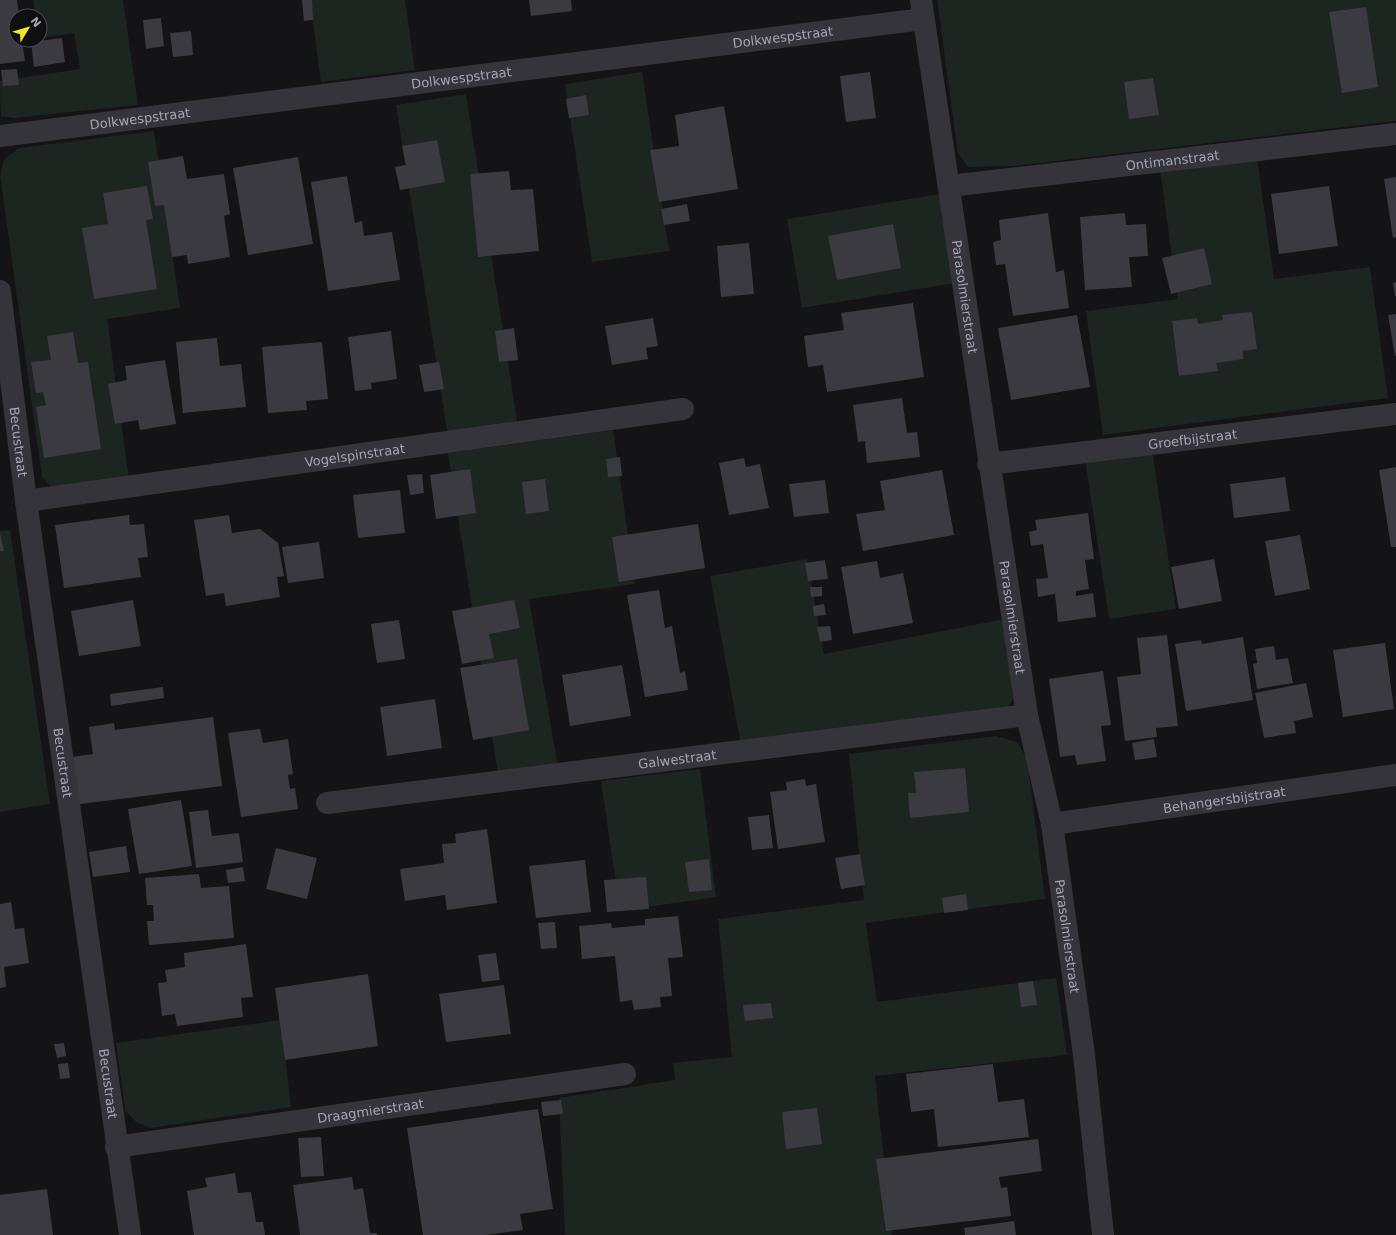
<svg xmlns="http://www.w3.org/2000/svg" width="1396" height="1235" font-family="'DejaVu Sans',sans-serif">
  <rect width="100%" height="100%" fill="#141315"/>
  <path fill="#1d2520" d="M 33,0 L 123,0 L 138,105 L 14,118 L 1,116 L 0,81 L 80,69 L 74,33 L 40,38 L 40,16 L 35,16 Z
    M 310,0 L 405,0 L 415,70 L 321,82 Z
    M 937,0 L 1396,0 L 1396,121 L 1013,166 L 968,167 L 958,153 Z
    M 642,72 L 669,251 L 592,262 L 565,84 Z
    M 466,94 L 518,427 L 448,437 L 396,105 Z
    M 154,131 L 180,308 L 107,319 L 129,479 L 51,487 L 42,477 L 0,175 L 4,159 L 19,148 Z
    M 1257,157 L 1274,279 L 1370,267 L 1388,398 L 1103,435 L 1086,311 L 1178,299 L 1160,170 Z
    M 953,192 L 968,281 L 802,308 L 787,219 Z
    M 613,430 L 635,584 L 529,599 L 558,767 L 498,774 L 448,453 Z
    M 1152,449 L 1176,609 L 1109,619 L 1085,459 Z
    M 10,530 L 50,804 L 0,812 L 0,531 Z
    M 807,559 L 824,654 L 1005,619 L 1018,693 L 1006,709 L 741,745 L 710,576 Z
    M 996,736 L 1017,742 L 1027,759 L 1045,899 L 866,923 L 877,1002 L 1056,978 L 1067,1055 L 875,1076 L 892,1235 L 565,1235 L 559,1098 L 675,1080 L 673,1063 L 732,1057 L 718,919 L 864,900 L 849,754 Z
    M 700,769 L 716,897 L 620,911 L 601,781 Z
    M 281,1020 L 291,1107 L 150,1128 L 136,1122 L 125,1110 L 116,1043 Z"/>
  <path fill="#3b3a40" d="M 0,0 L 17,0 L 19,16 L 16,16 L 16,40 L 22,40 L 25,61 L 0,64 Z
    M 302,0 L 312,0 L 313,20 L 304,21 Z
    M 529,0 L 571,0 L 572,11 L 531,16 Z
    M 1366,7 L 1378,87 L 1342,93 L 1329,12 Z
    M 161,18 L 164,46 L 146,49 L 143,20 Z
    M 191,31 L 193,55 L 173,57 L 170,33 Z
    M 62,38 L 65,62 L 34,67 L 31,42 Z
    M 17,69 L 19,85 L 3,86 L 1,70 Z
    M 870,72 L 876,118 L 846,122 L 840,76 Z
    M 1153,78 L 1159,115 L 1129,119 L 1124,82 Z
    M 586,95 L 589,115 L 569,118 L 566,99 Z
    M 724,106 L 738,189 L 659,202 L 650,150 L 679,146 L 675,115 Z
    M 437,140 L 445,182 L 400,190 L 395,167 L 406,165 L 402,146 Z
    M 183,156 L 187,179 L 224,174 L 230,214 L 224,216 L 230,257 L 188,264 L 187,255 L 172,257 L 164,205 L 155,206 L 148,162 Z
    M 298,157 L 313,244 L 248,255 L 233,168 Z
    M 509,171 L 511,190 L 533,189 L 539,251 L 478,257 L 470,174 Z
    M 347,176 L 355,223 L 362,221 L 364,236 L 392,232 L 400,280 L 328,291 L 311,182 Z
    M 1396,177 L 1396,237 L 1393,238 L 1384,179 Z
    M 147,186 L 153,219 L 146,220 L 157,289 L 94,299 L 82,228 L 108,224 L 103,193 Z
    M 1329,186 L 1338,246 L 1279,254 L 1271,194 Z
    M 687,204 L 690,221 L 664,225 L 661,209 Z
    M 1048,213 L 1056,272 L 1064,270 L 1069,308 L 1013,316 L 1005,264 L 996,265 L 993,242 L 1001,240 L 999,220 Z
    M 1125,213 L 1126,225 L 1146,224 L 1148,256 L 1129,257 L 1132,287 L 1085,290 L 1080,217 Z
    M 893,224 L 901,268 L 837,280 L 828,236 Z
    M 749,243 L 754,294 L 721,297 L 717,246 Z
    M 1204,248 L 1212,284 L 1171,294 L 1162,258 Z
    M 1396,282 L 1396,296 L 1395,296 L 1393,283 Z
    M 913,303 L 924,377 L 827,392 L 823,365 L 808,367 L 804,336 L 844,330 L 841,313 Z
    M 1252,312 L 1257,349 L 1243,351 L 1243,359 L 1216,363 L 1218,371 L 1179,376 L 1172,321 L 1197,318 L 1198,324 L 1223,320 L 1222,315 Z
    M 1396,314 L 1396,355 L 1395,356 L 1388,315 Z
    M 1077,315 L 1090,387 L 1011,400 L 998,328 Z
    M 653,318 L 658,346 L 646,348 L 648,359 L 612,365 L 605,326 Z
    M 514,328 L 518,360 L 499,362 L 495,331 Z
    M 391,331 L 397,379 L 371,383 L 372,389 L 355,391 L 348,337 Z
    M 73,332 L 78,363 L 88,362 L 101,449 L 44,458 L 36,407 L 46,405 L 43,392 L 36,393 L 31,362 L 51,360 L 47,336 Z
    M 217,338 L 220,366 L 241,364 L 246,407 L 183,413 L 176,342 Z
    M 322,342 L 328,399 L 306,401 L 307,410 L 268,413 L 262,347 Z
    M 165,360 L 176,424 L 140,430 L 138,420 L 115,424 L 108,384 L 127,380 L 125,366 Z
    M 439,362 L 444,389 L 424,392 L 419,365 Z
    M 902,398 L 907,433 L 917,432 L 920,457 L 867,463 L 865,441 L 858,442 L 853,405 Z
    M 620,457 L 622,476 L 608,477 L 606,459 Z
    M 744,458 L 746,467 L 760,464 L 769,508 L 729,515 L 719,463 Z
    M 1396,467 L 1396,547 L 1391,547 L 1379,470 Z
    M 470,469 L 476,513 L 436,519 L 430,475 Z
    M 942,470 L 954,535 L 863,551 L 856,514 L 885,510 L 880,481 Z
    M 422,474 L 424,493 L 410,495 L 407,475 Z
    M 1285,477 L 1290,511 L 1234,518 L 1230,484 Z
    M 545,479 L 549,511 L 526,514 L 522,482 Z
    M 825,480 L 829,513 L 794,517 L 789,484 Z
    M 400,490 L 405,533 L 358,538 L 353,495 Z
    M 1088,513 L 1094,559 L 1085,560 L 1089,589 L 1076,591 L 1076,596 L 1093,593 L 1096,617 L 1058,622 L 1055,594 L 1038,597 L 1036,579 L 1048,578 L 1043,544 L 1031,546 L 1029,532 L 1037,530 L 1035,520 Z
    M 129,515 L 130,525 L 144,524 L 148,557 L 138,558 L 141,577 L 64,588 L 55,525 Z
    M 229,515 L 232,533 L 260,529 L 278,543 L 284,576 L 277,577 L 280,597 L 226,606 L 224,593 L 206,596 L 194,520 Z
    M 698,524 L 705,568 L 619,582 L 612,537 Z
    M 0,533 L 4,551 L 0,551 Z
    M 1300,535 L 1310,589 L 1275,596 L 1265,541 Z
    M 319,542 L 324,578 L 288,583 L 282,547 Z
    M 1214,559 L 1222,601 L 1179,609 L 1171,567 Z
    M 825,560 L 828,579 L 808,581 L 805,563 Z
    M 877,561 L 880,578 L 903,573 L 913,623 L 853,634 L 841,567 Z
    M 810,587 L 822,587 L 822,596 L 811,597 Z
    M 659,590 L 665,628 L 672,626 L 680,673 L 685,671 L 688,690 L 645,697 L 627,595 Z
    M 133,600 L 141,646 L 79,656 L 71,611 Z
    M 514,600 L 520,628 L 489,634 L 494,658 L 462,664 L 452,611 Z
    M 824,604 L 826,615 L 814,616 L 813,606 Z
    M 399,620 L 405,659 L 377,663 L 371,624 Z
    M 830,626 L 832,640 L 820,642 L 817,627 Z
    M 1167,635 L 1178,726 L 1156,728 L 1157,737 L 1125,741 L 1117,677 L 1141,674 L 1137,638 Z
    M 1243,637 L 1253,700 L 1186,711 L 1175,644 L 1201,640 L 1202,644 Z
    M 1385,643 L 1394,709 L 1343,717 L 1333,650 Z
    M 1274,646 L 1276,660 L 1288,658 L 1293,683 L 1257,689 L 1253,664 L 1257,663 L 1255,649 Z
    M 517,659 L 529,730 L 473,740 L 460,668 Z
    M 622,665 L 631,716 L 570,726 L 562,675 Z
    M 1103,671 L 1111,725 L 1101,726 L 1106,761 L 1077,765 L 1075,755 L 1060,757 L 1049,679 Z
    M 1306,683 L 1313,717 L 1294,721 L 1296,733 L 1264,738 L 1255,693 Z
    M 163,687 L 164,698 L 111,706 L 110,694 Z
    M 435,699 L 442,748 L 387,756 L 380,707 Z
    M 213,717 L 222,786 L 73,805 L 66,758 L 93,754 L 89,727 L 114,723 L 115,730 Z
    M 260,729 L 263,743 L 288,739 L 293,774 L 288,775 L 290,789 L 295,788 L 298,809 L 241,817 L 228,733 Z
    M 1154,739 L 1157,757 L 1135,760 L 1132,743 Z
    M 965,768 L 969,812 L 910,818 L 908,793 L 916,793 L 914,772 Z
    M 805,779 L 806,786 L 816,784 L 825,842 L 778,849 L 770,792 L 787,790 L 786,782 Z
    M 181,800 L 192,866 L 139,874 L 128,809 Z
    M 208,810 L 212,836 L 239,833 L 243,862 L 196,868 L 189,812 Z
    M 769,815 L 773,848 L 752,850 L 748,817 Z
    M 487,829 L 497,903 L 447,910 L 445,895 L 405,901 L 400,869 L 444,863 L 442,844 L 456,843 L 455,834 Z
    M 126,846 L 130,872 L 93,877 L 89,852 Z
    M 276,848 L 317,858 L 307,899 L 266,889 Z
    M 860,854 L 865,885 L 841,889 L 835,858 Z
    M 709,859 L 712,890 L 689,892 L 685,862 Z
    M 585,860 L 591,912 L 536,918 L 529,866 Z
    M 243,867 L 245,881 L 228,883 L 226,870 Z
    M 199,874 L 201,888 L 229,886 L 234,938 L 149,945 L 147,921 L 154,921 L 153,905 L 147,905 L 145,878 Z
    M 646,877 L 649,909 L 607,912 L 604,880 Z
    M 966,894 L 968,910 L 944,913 L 942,898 Z
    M 11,902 L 15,929 L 24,928 L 29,963 L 4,967 L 6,987 L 0,988 L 0,904 Z
    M 678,916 L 683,957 L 668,958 L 672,996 L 660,997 L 661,1007 L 634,1010 L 632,1000 L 620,1002 L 615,956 L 582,959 L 579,926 L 611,923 L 612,928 L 645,925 L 645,919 Z
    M 555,922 L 557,948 L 541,949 L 538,923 Z
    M 246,944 L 253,997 L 241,998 L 243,1017 L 177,1026 L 175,1014 L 162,1016 L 158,983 L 167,982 L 165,970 L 185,967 L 184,953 Z
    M 496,953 L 500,980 L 482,982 L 478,955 Z
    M 368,974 L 378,1046 L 285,1060 L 275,988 Z
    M 1033,981 L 1037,1005 L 1021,1007 L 1018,983 Z
    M 504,985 L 511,1034 L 446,1042 L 439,994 Z
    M 771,1003 L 773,1018 L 745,1021 L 743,1005 Z
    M 64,1043 L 66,1056 L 57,1058 L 54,1044 Z
    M 68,1063 L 70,1078 L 60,1079 L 58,1064 Z
    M 993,1064 L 998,1102 L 1024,1099 L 1029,1137 L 938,1147 L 934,1109 L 911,1112 L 906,1074 Z
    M 561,1100 L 563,1114 L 543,1116 L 541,1102 Z
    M 817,1108 L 822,1144 L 786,1149 L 782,1112 Z
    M 538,1109 L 553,1209 L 520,1214 L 523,1230 L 486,1235 L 423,1235 L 407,1128 Z
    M 321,1137 L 324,1176 L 301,1177 L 298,1138 Z
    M 1038,1139 L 1042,1171 L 999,1177 L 1001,1188 L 1007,1187 L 1011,1216 L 886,1231 L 876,1159 Z
    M 235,1173 L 238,1193 L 251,1192 L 256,1222 L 263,1222 L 265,1235 L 194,1235 L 187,1191 L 207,1187 L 205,1178 Z
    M 352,1177 L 354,1190 L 363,1188 L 370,1233 L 377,1233 L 377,1235 L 300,1235 L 293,1185 Z
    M 47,1189 L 53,1235 L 0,1235 L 0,1195 Z
    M 1014,1221 L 1016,1235 L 965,1235 L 964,1228 Z"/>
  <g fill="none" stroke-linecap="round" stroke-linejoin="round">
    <g stroke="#35343a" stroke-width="22">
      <path id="s1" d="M 921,0 L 1027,715 L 1052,824 L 1084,1055 L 1103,1235"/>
      <path id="s2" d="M 0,136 L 923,19"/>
      <path id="s3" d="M 949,186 L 1396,134"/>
      <path id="s4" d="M 0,291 L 26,501 L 130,1235"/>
      <path id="s5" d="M 988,464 L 1396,414"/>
      <path id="s6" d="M 26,501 L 683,409"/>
      <path id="s7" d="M 327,803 L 1027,715"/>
      <path id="s8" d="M 1052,824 L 1396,775"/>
      <path id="s9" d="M 116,1147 L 625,1074"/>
    </g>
  </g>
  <g text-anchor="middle" stroke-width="3" stroke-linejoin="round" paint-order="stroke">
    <g font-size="13" fill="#a4a5b6" stroke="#0f0e10">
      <text dy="5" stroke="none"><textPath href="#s2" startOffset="789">Dolkwespstraat</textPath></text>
      <text dy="5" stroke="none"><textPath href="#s2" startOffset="465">Dolkwespstraat</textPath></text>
      <text dy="5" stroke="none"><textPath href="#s2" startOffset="141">Dolkwespstraat</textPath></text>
      <text dy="5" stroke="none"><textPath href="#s3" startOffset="225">Ontimanstraat</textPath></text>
      <text dy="5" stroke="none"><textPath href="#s1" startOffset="300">Parasolmierstraat</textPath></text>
      <text dy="5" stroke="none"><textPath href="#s5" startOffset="206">Groefbijstraat</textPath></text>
      <text dy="5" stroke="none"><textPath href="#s4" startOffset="152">Becustraat</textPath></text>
      <text dy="5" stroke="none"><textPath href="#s6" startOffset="332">Vogelspinstraat</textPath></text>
      <text dy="5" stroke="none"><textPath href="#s1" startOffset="624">Parasolmierstraat</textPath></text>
      <text dy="5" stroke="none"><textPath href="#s7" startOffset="353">Galwestraat</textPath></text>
      <text dy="5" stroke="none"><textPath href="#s4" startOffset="476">Becustraat</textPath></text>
      <text dy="5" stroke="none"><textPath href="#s8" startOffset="174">Behangersbijstraat</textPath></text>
      <text dy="5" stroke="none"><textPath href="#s1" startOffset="948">Parasolmierstraat</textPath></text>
      <text dy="5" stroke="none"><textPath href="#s4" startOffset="800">Becustraat</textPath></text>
      <text dy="5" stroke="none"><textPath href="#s9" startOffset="257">Draagmierstraat</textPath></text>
    </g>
  </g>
  <g transform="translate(28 28) rotate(52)"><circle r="19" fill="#0f0e10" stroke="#4b4a52"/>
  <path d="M0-3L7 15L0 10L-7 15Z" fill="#f5e62a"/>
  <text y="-6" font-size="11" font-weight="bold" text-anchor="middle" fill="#a4a5b6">N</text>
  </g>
</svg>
